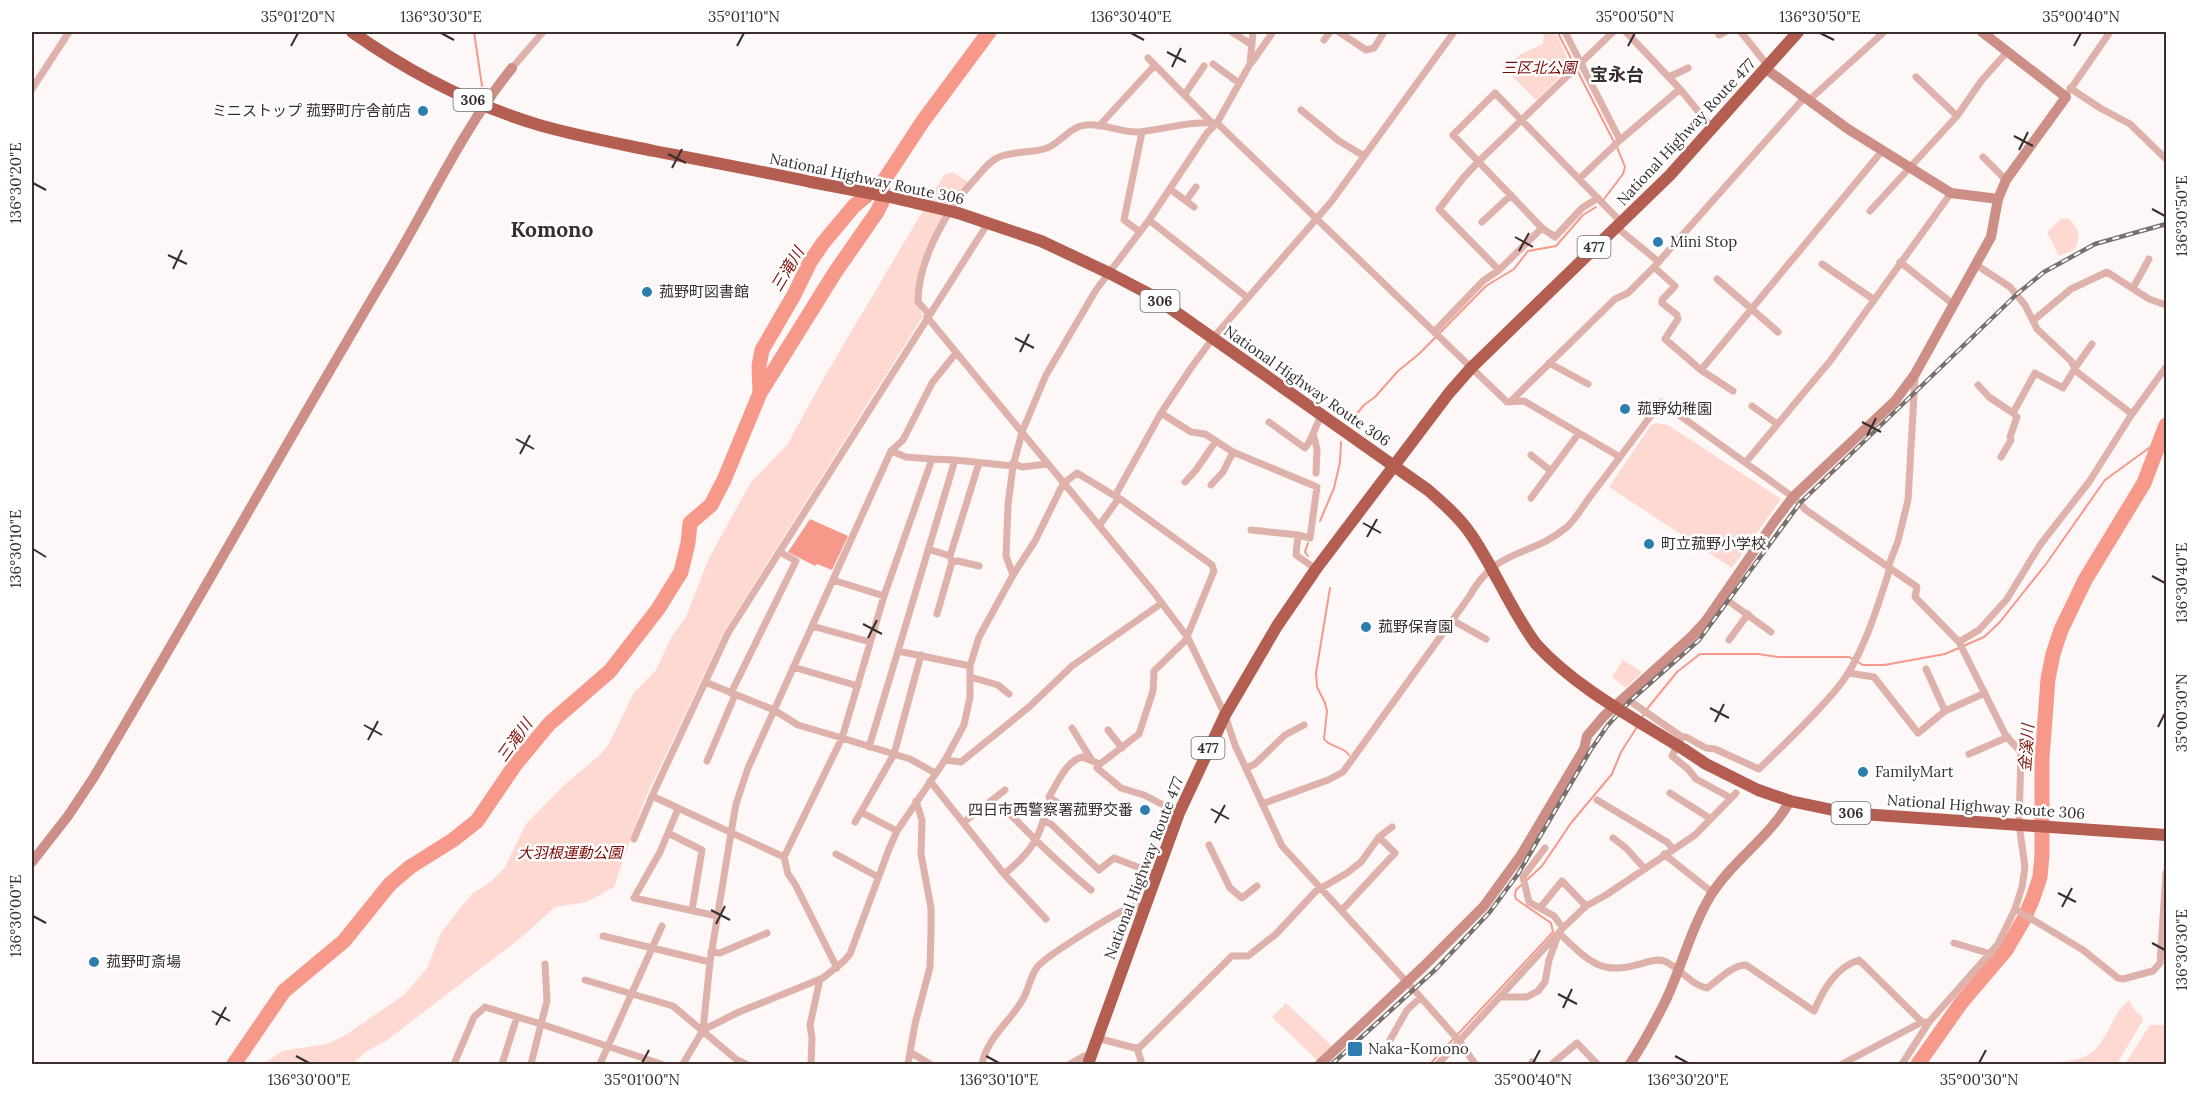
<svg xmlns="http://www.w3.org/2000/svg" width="2198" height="1096" font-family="Lora,'Noto Sans JP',serif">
  <rect width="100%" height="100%" fill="#fdf8f7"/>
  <path fill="#fdd9d2" d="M 1544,32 L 1556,33 L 1571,66 L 1536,100 L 1502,66 L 1511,64 L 1519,55 L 1543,44 Z
    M 953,172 L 969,183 L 943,219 L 915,298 L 923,316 L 725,630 L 644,801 L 614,887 L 587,902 L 555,907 L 523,936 L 386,1041 L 367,1051 L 352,1064 L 263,1064 L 282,1051 L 327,1044 L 344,1036 L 405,994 L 427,968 L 441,933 L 461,907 L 473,893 L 492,881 L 505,867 L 526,824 L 563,786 L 601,754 L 610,742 L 633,694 L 656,670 L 672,636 L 686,617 L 709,558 L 751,482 L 787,445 L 825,376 L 944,175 Z
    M 2061,219 L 2069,219 C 2079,231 2082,236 2074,250 L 2059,256 L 2047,232 Z
    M 1656,423 L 1668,425 L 1781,499 L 1732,568 L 1609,487 L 1651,425 Z
    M 1623,660 L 1642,672 L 1626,688 L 1612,677 Z
    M 2129,1000 L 2136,1012 L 2142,1016 L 2143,1020 L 2117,1064 L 2056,1064 C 2065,1061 2076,1060 2084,1057 C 2108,1047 2110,1014 2129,1000 Z
    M 1286,1003 L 1332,1046 L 1317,1060 L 1272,1017 Z
    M 2166,1022 L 2166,1064 L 2125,1064 L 2150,1025 L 2163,1025 Z"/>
  <path fill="#f7998a" d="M 810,519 L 848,536 L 832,570 L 817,564 L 815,566 L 788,552 Z"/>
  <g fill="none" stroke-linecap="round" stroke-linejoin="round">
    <path stroke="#f7998a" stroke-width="2" d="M 474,32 L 482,86
      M 1559,32 L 1559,35 L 1614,142
      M 1604,199 L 1623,174 L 1625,167 L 1617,147
      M 1351,421 L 1364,405 L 1375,397 L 1398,371 L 1419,354 L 1486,286 L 1514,269 L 1528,251 L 1556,246 L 1583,215 L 1596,207
      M 1320,521 L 1334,488 L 1340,462 L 1341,442
      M 1308,543 L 1305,552 L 1308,556
      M 1330,588 L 1316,673 L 1317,687 L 1325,703 L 1327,711 L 1324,739 C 1331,748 1343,746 1349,755
      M 1641,719 L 1647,709 L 1677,672 L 1700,654 L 1758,654 L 1778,657 L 1849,657 L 1863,665 L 1884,665 L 1945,654 L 1984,637 L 1999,623 L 2046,564 L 2105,480 L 2160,440
      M 1430,1064 L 1553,932 L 1551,923 L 1516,899 L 1515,895 L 1516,890 L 1542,866 L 1571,823 L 1612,774 L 1621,752 L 1637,727"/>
    <path stroke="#f7998a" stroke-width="15" d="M 760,393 L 759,366 L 762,350 L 794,295 L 810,262 L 823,243 L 854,206 L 883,182 L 923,121 L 989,32
      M 234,1064 L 284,991 L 344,941 L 390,884 L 410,867 L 453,840 L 477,821 L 515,765 L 549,724 L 610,671 L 658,609 L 681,572 L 688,543 L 690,523 L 711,505 L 724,480 L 760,393 L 834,274 L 877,212 L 882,202 L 883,182
      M 1918,1064 L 1961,1003 L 2006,950 L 2024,919 L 2033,898 L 2040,877 L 2042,855 L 2042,759 L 2048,679 L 2053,654 L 2061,630 L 2085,580 L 2144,483 L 2166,425"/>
    <path stroke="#deb2ab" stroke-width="7" d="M 1232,32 L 1252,45
      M 1339,32 L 1366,50 L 1374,48 L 1384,32
      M 1565,32 L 1620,140
      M 1741,32 L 1768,66
      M 1719,35 L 1725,32
      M 1324,40 L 1330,32
      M 1148,58 L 1211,122
      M 1252,62 L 1273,32
      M 1213,64 L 1239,83
      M 512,68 L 543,32
      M 1669,77 L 1688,68
      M 1916,77 L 1957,116
      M 2070,88 L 2100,108 L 2130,124 L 2166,159
      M 32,89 L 69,32
      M 1680,89 L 1712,128
      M 2070,90 L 2110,32
      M 1185,94 L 1204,66
      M 1808,101 L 1884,32
      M 1301,110 L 1339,141 L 1364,156
      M 1099,126 L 1155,65
      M 1983,157 L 2006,180
      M 1579,179 L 1619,141 L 1680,89 L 1626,32
      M 1170,189 L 1194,207
      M 1186,201 L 1196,187
      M 1870,211 L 1957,116 L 1982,80 L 2007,52
      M 1149,220 L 1248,298
      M 1482,222 L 1511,195
      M 1542,228 L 1453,135 L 1495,93 L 1621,222
      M 1621,231 L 1659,262
      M 1140,232 L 1124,220 L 1142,132
      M 1900,262 L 1953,304
      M 1822,264 L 1873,299
      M 1975,264 L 2010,287 L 2025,305 L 2037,329 L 2071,361 L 2077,372 L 2132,414
      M 1654,267 L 1675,286 L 1662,300 L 1662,303 L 1677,315 L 1678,319 L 1665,339 L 1701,370
      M 1499,270 L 1439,209 L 1464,177 L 1479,161 L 1613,32
      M 1717,279 L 1778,332
      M 2133,288 L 2149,259
      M 929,314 L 918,302 C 918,259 948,207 977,177 C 983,170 989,162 997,158 C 1013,150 1031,154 1047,148 C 1060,143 1071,126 1086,125 C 1104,123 1121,133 1139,132 C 1165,129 1190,121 1217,123 L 1507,402 L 1524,401 L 1620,457
      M 927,317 L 1152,590 L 1188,638 L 1225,715 L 1235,745 L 1282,846 L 1416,992 L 1460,1042 L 1475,1064
      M 2034,320 L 2071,289 L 2107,272 L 2149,299 L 2166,305
      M 1434,332 L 1483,281 L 1499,270 L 1542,228 L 1555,237 L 1582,208 L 1598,198
      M 1549,363 L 1588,384
      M 1978,385 L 1989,397 L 2013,413 L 2035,373 L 2063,388 L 2075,368 L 2092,344
      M 1733,391 L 1701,370 L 1882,151
      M 1512,400 L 1615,299 L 1628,293 L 1654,267 L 1804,98
      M 1752,406 L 1777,424
      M 1161,413 L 1191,432 L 1205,434 L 1233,452 L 1317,487 L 1310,538 L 1298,535 L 1251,530
      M 1269,422 L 1305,448 C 1314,437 1314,427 1322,415
      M 1314,437 L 1317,449 L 1316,473
      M 891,451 L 906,457 L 932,459
      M 1531,455 L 1551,471
      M 2001,457 L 2011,440 L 2010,437 L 2017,417 L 2013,413
      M 1746,462 L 1831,360 L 1951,193
      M 1013,463 L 1022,467 L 1047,464
      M 1185,482 L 1196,470 L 1216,441
      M 1211,485 L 1223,472 L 1233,452
      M 1119,498 L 1212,565 L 1214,571 L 1187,637
      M 1531,498 L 1579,433
      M 1099,526 L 1119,498 L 1115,496 L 1161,413 L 1191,368 L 1213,338 L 1331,202 L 1454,32
      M 1298,535 L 1296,555 L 1316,569
      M 928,549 L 950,556
      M 952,562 L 958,561 L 979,566
      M 1888,567 L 1898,541 L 1908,500 L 1915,377
      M 1013,575 L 1006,556 L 1008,505 L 1013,466
      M 833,580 L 884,596
      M 1723,597 L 1771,632
      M 937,614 L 952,562 L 950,556 L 979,463
      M 1452,620 L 1486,639
      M 812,626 L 870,642
      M 1729,640 L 1748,614
      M 1959,642 L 1979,630 L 2007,599 L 2040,545 L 2089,482 L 2132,414 L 2166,367
      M 970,666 L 898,651 L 955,460 L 1013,466 L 1022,432 L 1046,375 L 1096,290 L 1149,220 L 1207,133 L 1217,123 L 1250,64 L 1253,32
      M 793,667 L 858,686
      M 1926,669 L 1945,711
      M 1848,673 L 1874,677 L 1918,733 L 1945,711 L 1985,693
      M 970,677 L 998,685 L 1009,694
      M 705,682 L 774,710 L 798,725 L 842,738 L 884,596 L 932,459 L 955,460
      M 731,693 L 796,561 L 780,552
      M 1624,697 L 1682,737
      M 1072,728 L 1091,759
      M 1108,730 L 1122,748
      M 869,747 L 898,651
      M 1969,754 L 2008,737
      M 945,760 L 961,762 L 1029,707 L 1072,666 L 1162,603
      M 707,761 L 735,695
      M 1100,764 L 1139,734 L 1153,691 L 1154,671 L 1188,638
      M 1246,768 L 1255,764 L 1285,735 L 1304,725
      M 930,781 L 1004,874 L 1046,919
      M 1670,793 L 1711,819
      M 1051,798 L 1072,813
      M 1731,798 L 1696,779 L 1688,769 L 1672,756 L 1682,737 L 1686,737 L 1706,748 L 1715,749 L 1759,769 C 1786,742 1815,716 1839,686 C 1862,658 1879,603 1890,568
      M 1597,800 L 1667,842 L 1673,849
      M 1262,804 L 1328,780 L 1343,772 L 1469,597 C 1496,547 1530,558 1567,527 C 1577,518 1584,504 1592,494 C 1615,464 1638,433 1661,402 L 1793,497 L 1806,510 L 1917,587 L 1915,597 L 1959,642 L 2006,736 L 2021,752 L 2019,824 L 2025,867 L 2022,887 L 2015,909 L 1998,944 L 1929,1022 L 1902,1064
      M 678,809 L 660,852 L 634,898 L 717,916
      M 1009,813 C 1035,840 1062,866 1091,890
      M 855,822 L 861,812
      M 964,822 L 1005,790
      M 897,831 L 861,812 L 894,754 L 921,655
      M 668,833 L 702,850 L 692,910
      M 1613,838 L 1626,848 L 1644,868
      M 634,839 L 652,796
      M 1209,845 L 1230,888 L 1242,898 L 1257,886
      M 1545,848 L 1523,877 L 1529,902 L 1554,916 L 1563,928
      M 836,854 L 878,877
      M 1664,854 L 1713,893
      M 784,857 L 652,796 L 728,633 L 988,223
      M 1004,874 C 1023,859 1037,844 1043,821
      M 1156,874 L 1114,858 L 1099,870 L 1051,824 L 1043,821 L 1051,798 L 1049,797 C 1057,784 1066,761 1082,757 L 1100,764 L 1097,768 L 1121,788 L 1144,795 L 1179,813
      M 1540,908 L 1562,881 L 1586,906
      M 2015,909 L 2083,950 L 2118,978 L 2123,979 L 2153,971 L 2160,963 L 2166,873
      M 1342,910 L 1395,853 L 1379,837
      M 1559,933 C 1585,957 1598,976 1636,965 C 1645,963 1655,958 1664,961 C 1680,967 1690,985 1707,988 C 1719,980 1732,965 1746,965 L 1814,1011 C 1823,990 1836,967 1859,960 L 1922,1022
      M 603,936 L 710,962
      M 1954,943 L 1991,954
      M 711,952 L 720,953 L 767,933
      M 837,968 L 795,884 L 788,874 L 784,857 L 842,738 L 910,759 L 935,773
      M 585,980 L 673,1006 L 737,1060 L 746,1064
      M 1501,997 L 1527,997 L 1538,991 L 1545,982 L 1549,960 L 1557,938
      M 703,1030 L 710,962 L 731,833 L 736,804 L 748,768 L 891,451 L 903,440 L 932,383 L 956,353
      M 1097,1038 L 1135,1048 L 1140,1047 L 1232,956 L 1248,956 L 1276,934 L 1316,891 L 1347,873 L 1361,862 L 1379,837 L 1392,827
      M 1390,1040 L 1407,1010 L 1420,998
      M 1137,1048 L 1142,1064
      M 910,1052 L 930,1064
      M 1532,1062 L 1534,1064
      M 454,1064 L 474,1017 L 485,1007 L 541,1024 L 547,1001 L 545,964
      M 502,1064 L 517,1017
      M 531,1064 L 541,1024 L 661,1064
      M 600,1064 L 662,926
      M 683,1064 L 703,1030 L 739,1012 L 823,978 L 844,961 L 850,954 L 889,849 L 897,831 L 945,760 L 964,725 L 970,697 L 970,666 L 979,637 L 1013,575 L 1035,541 L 1063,484 L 1077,473 L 1115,496
      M 811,1064 L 812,1038 L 810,1025 L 820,979
      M 908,1064 L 915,1024 L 930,967 L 931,932 L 931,908 L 921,854 L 922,820 L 916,801
      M 982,1064 C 987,1038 1010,1022 1023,999 C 1029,989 1030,976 1038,966 C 1047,956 1123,907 1135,906 C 1137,906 1141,907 1143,908
      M 1070,1064 L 1084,1056 L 1091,1056
      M 1438,1064 L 1563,928 L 1586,906 L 1606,895 L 1695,835 L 1736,793
      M 1552,1064 L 1577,1043 L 1597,1064
      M 1842,1064 L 1922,1022 L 1926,1022"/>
    <path stroke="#cd8f85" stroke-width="10" d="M 1766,69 L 1848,129 L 1951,193 L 1998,199
      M 32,862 L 68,816 L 94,777 C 194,609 289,438 389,270 C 430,202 462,130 512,68
      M 1320,1064 L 1424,966 L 1484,906 L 1521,855 L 1584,749 L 1587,736 L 1604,716 L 1692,636 L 1705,622 L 1774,522 L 1793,497 L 1895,401 L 1915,374 L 1991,237 L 1998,199 L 2006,180 L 2066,97 L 1982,32
      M 1630,1064 C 1643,1044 1655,1022 1666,1000 C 1682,966 1691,928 1711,895 C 1733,860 1770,837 1790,801"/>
    <path stroke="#b45d51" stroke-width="12" d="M 352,32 C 409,72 472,105 539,125 C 577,136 616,143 654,151 C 706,161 759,171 811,182
      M 958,213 L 1041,241 L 1109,273 L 1153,296 L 1428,490 C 1443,503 1459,517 1470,533 C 1495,569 1510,609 1536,644
      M 1685,750 L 1706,764 L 1758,790 L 1790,801 L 1847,813 L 2166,835
      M 1088,1064 L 1179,813 L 1225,715 L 1277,626 L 1316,569 L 1449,393 L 1471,368 L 1670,175 L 1798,32"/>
    <g stroke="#78706f" stroke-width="4.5">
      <path id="rail" d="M 1332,1064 L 1436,969 L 1489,913 L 1518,874 L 1590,751 L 1608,725 L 1630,701 L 1699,640 L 1800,503 L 2017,294 L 2044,272 L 2095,244 L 2166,224"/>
    </g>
    <use href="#rail" stroke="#fff" stroke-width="2" stroke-dasharray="7" stroke-linecap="butt"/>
    <path stroke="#b45d51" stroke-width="12" d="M 811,182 L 890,197 L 958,213
      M 1536,644 C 1577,689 1634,718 1685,750"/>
  </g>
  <path fill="none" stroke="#372e2d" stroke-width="2" d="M 441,33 L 454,40M 1131,33 L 1144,40M 1820,33 L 1834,40M 291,46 L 298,33M 737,46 L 744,33M 1628,46 L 1635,33M 2074,46 L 2081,33M 1167,52 L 1186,62M 1172,67 L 1181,48M 2014,136 L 2033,146M 2019,150 L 2028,132M 668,154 L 686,163M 672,168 L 682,149M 33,183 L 46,190M 2152,209 L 2165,216M 1515,237 L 1533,247M 1519,251 L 1529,233M 168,255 L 187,264M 173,269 L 182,250M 1015,338 L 1034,348M 1020,352 L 1029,334M 1862,422 L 1881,432M 1867,436 L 1876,418M 516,439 L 534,449M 520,454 L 530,435M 1363,523 L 1381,533M 1367,537 L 1377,519M 33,549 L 46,557M 2152,576 L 2165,583M 863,624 L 882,634M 868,638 L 877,620M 1710,708 L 1729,718M 1715,722 L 1724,704M 364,725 L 382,735M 2158,727 L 2165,713M 368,740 L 378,721M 1211,809 L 1229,819M 1215,823 L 1225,805M 2058,893 L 2076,902M 2062,907 L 2072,888M 711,910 L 730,920M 33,916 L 46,923M 716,924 L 725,906M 2152,943 L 2165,950M 1558,994 L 1577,1004M 1563,1008 L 1572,989M 212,1011 L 230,1021M 216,1025 L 226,1007M 296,1056 L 309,1063M 986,1056 L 999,1063M 1675,1056 L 1688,1063M 642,1063 L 649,1050M 1533,1063 L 1540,1050M 1979,1063 L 1986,1050"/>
  <g fill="#2d7eaf" stroke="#fff" stroke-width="2">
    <circle cx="423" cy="111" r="6"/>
    <circle cx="1658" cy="242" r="6"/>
    <circle cx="647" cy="292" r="6"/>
    <circle cx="1625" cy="409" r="6"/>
    <circle cx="1649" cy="544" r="6"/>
    <circle cx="1366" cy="627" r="6"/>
    <circle cx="1863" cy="772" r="6"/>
    <circle cx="1145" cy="810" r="6"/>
    <circle cx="94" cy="962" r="6"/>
    <rect x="1347" y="1041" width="16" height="16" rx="3"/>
  </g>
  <g text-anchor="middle" stroke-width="5" stroke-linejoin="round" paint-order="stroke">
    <g fill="#fff" stroke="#736d6c" stroke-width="1.5">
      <rect x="453.5" y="89" width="39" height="22" rx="4.5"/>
      <rect x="1577.5" y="236" width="33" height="22" rx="4.5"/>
      <rect x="1140.5" y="290" width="39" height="22" rx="4.5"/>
      <rect x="1191.5" y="737" width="33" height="22" rx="4.5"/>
      <rect x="1831.5" y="802" width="39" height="22" rx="4.5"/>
    </g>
    <g font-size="14" font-weight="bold" fill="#372e2d">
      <text x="473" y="105">306</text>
      <text x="1594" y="252">477</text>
      <text x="1160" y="306">306</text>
      <text x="1208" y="753">477</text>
      <text x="1851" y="818">306</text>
    </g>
    <g font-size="15" font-style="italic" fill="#7a0803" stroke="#fff">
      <text x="1539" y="73">三区北公園</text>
      <text x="570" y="858">大羽根運動公園</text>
    </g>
    <g font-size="15" fill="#372e2d" stroke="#fff" text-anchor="start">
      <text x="411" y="116" text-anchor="end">ミニストップ 菰野町庁舎前店</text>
      <text x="1670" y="247">Mini Stop</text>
      <text x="659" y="297">菰野町図書館</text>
      <text x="1637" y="414">菰野幼稚園</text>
      <text x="1661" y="549">町立菰野小学校</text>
      <text x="1378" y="632">菰野保育園</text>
      <text x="1875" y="777">FamilyMart</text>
      <text x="1133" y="815" text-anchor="end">四日市西警察署菰野交番</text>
      <text x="106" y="967">菰野町斎場</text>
      <text x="1368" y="1054">Naka-Komono</text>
    </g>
    <g font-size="15" fill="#372e2d" stroke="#fff">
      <text transform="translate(1686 132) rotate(-47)" y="5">National Highway Route 477</text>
      <text transform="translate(867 179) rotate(12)" y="5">National Highway Route 306</text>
      <text transform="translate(1307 386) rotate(35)" y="5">National Highway Route 306</text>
      <text transform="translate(1986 807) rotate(4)" y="5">National Highway Route 306</text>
      <text transform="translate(1144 868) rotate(-69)" y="5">National Highway Route 477</text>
    </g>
    <g font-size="16" font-style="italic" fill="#80120a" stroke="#fff">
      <text transform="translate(787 269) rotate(-59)" y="6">三滝川</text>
      <text transform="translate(514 740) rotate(-54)" y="6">三滝川</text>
      <text transform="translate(2026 748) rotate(-86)" y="6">金溪川</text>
    </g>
    <g font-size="18" font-weight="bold" fill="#372e2d" stroke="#fff">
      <text x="1617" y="81">宝永台</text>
    </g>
    <g font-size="21" font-weight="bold" fill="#372e2d" stroke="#fff">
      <text x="552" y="237">Komono</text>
    </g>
  </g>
  <rect width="2198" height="1096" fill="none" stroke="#ffffff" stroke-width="66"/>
  <rect x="33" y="33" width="2132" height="1030" fill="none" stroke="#372e2d" stroke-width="2"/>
  <g font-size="15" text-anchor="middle" fill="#372e2d">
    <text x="298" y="22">35°01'20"N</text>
    <text x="441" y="22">136°30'30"E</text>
    <text x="744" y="22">35°01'10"N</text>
    <text x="1131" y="22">136°30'40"E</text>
    <text x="1635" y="22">35°00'50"N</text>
    <text x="1820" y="22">136°30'50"E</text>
    <text x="2081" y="22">35°00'40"N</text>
    <text transform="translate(16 183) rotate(-90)" y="5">136°30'20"E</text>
    <text transform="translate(2182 216) rotate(-90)" y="5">136°30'50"E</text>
    <text transform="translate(16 549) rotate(-90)" y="5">136°30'10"E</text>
    <text transform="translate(2182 583) rotate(-90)" y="5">136°30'40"E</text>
    <text transform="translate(2182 713) rotate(-90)" y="5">35°00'30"N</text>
    <text transform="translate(16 916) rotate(-90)" y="5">136°30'00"E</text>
    <text transform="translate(2182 950) rotate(-90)" y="5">136°30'30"E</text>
    <text x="309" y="1085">136°30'00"E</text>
    <text x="642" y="1085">35°01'00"N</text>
    <text x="999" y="1085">136°30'10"E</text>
    <text x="1533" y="1085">35°00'40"N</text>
    <text x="1688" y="1085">136°30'20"E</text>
    <text x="1979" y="1085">35°00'30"N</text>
  </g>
</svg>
